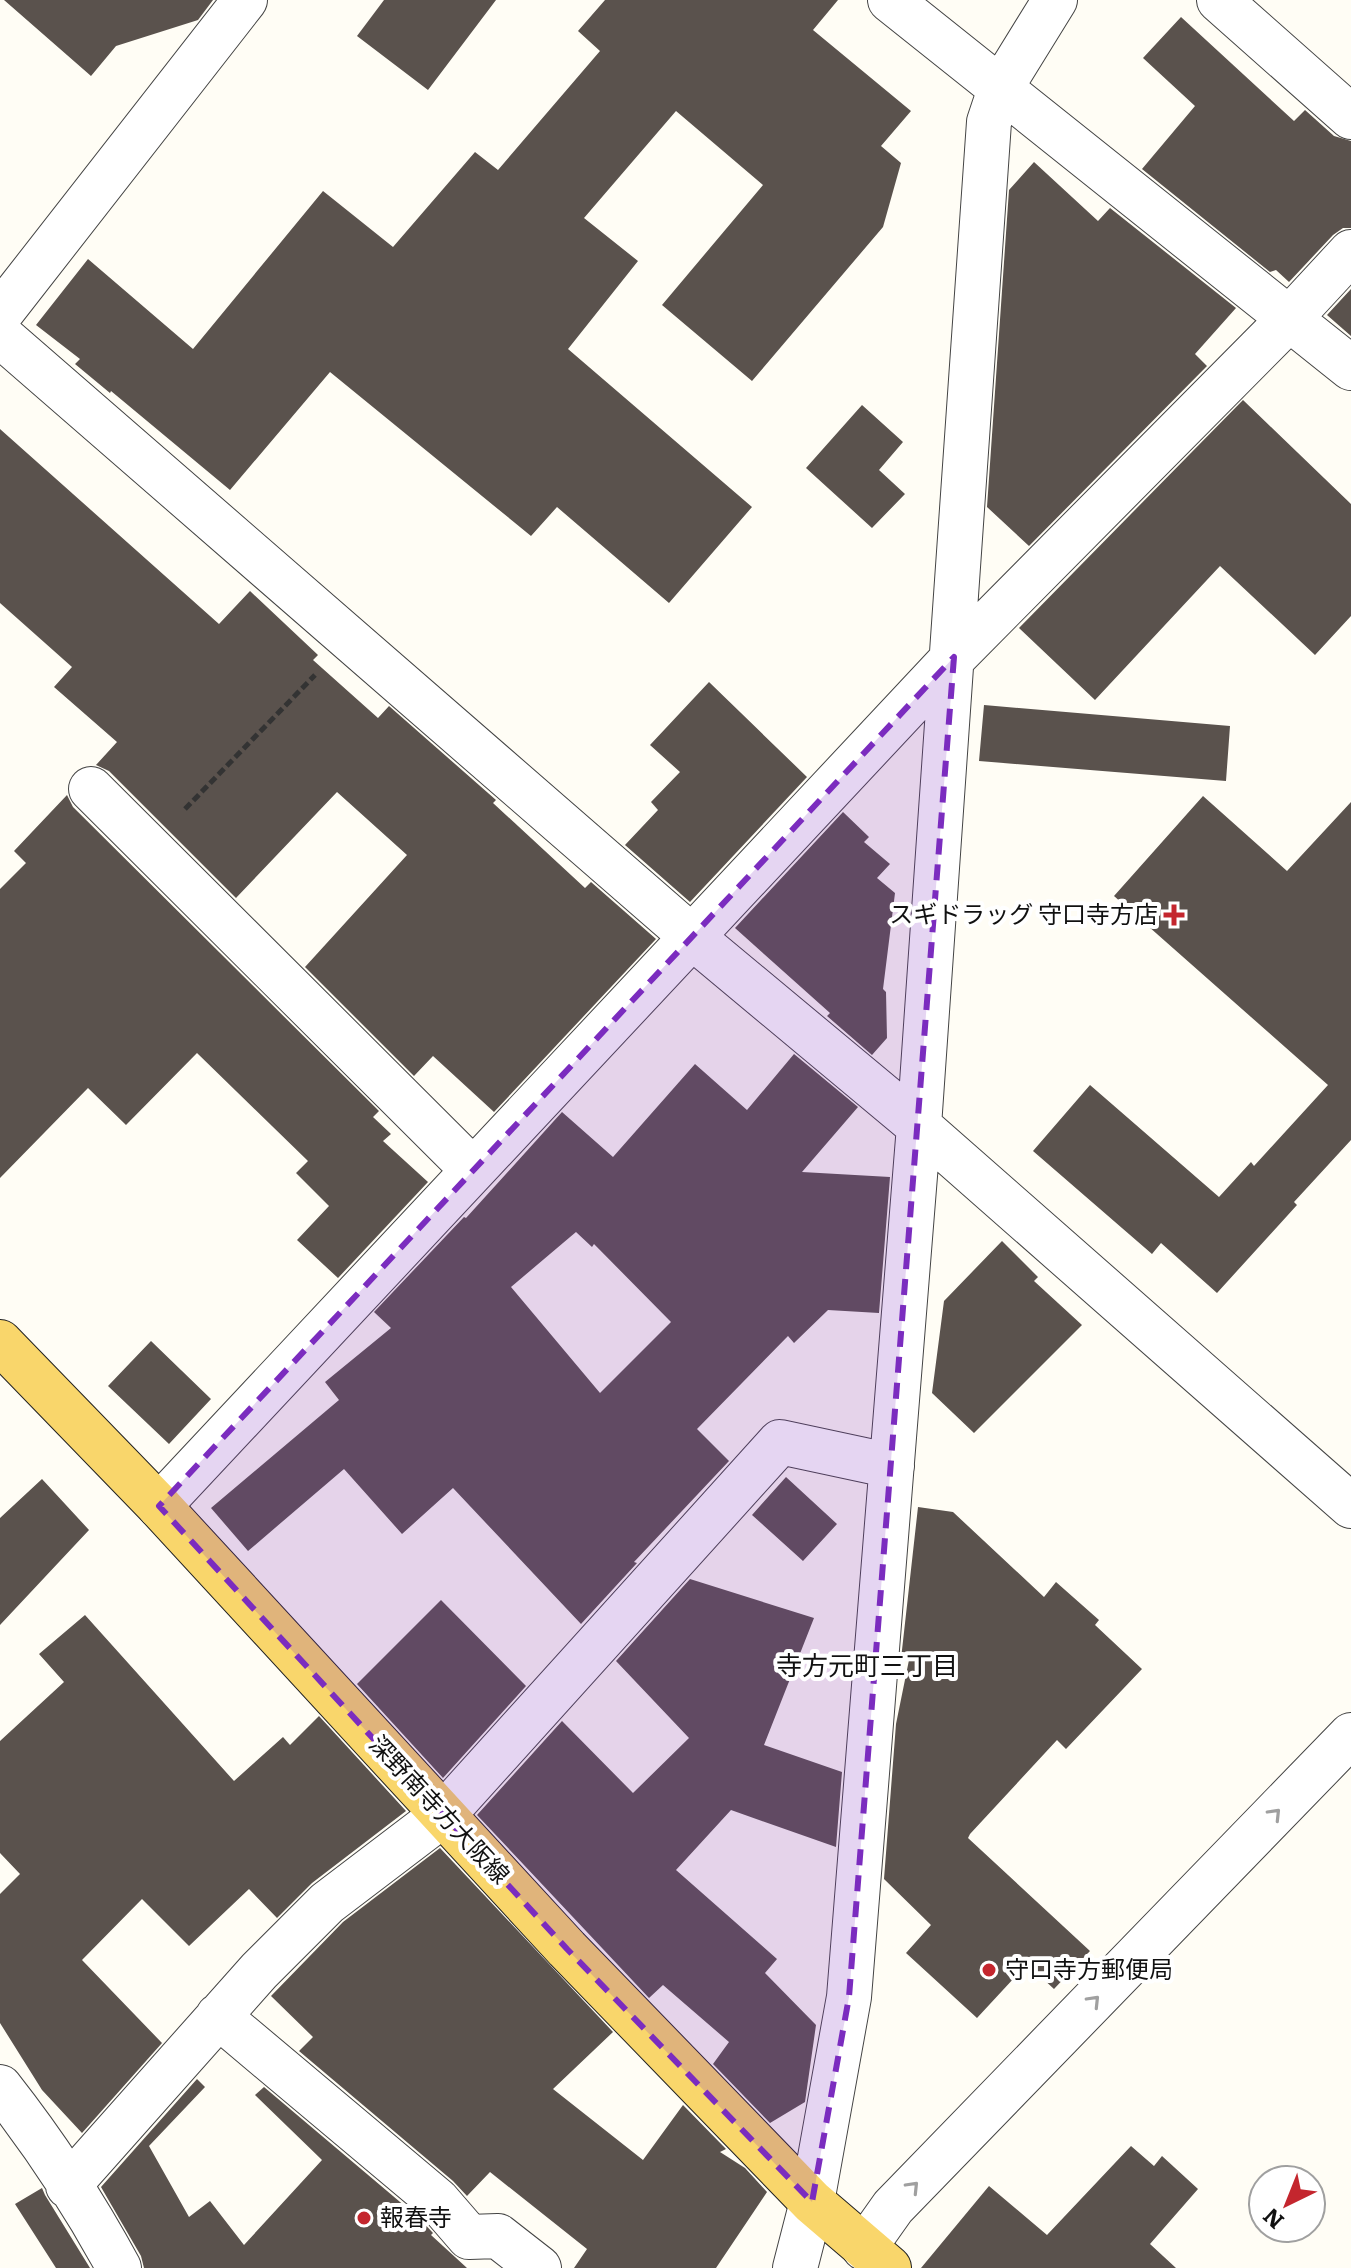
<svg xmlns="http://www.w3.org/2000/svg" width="1351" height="2268" font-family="Literata,'Noto Sans JP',serif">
  <rect width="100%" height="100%" fill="#fffdf5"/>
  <path fill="#5a524d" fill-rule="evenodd" d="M 4,0 L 213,0 L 198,20 L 116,46 L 91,76 Z
    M 384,0 L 496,0 L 428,90 L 357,36 Z
    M 605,0 L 838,0 L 813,30 L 911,111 L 881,146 L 901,163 L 883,227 L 752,381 L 662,305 L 763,185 L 676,111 L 584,218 L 638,261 L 568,349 L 752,507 L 669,603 L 557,507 L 531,536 L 330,372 L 230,490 L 111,391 L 110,393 L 75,364 L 80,359 L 36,325 L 88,259 L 193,349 L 323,191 L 393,247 L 475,152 L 498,170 L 600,51 L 578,31 Z
    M 1181,17 L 1294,121 L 1305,110 L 1334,136 L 1351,141 L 1351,228 L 1343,228 L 1333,235 L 1289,282 L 1276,270 L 1270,272 L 1142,169 L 1195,106 L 1143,58 Z
    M 1034,162 L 1098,221 L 1110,208 L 1236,308 L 1195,354 L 1207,366 L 1029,546 L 987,507 L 1009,190 Z
    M 1351,289 L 1351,336 L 1327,315 Z
    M 1243,400 L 1351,504 L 1351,616 L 1315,655 L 1220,566 L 1095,700 L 1019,628 Z
    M 862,405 L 903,442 L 879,470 L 905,494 L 872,528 L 806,468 Z
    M 0,429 L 219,624 L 250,591 L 318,655 L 313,660 L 378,718 L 389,706 L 496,800 L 493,803 L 585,888 L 591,882 L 656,939 L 494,1112 L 433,1056 L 414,1076 L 305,967 L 407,855 L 337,792 L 236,898 L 109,771 L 96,765 L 117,742 L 54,687 L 72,667 L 0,603 Z
    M 709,682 L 807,777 L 690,902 L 625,845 L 658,810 L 651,802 L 680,772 L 650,745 Z
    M 984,705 L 1230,726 L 1226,781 L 979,761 Z
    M 67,795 L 73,807 L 379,1111 L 373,1117 L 391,1134 L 383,1141 L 428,1182 L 338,1278 L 297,1240 L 329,1206 L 296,1173 L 308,1161 L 197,1053 L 126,1125 L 88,1088 L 0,1178 L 0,889 L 26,863 L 14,851 Z
    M 1203,796 L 1287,871 L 1351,802 L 1351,1140 L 1294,1202 L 1297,1205 L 1217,1293 L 1161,1243 L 1152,1254 L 1033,1151 L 1090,1085 L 1219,1197 L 1251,1162 L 1254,1166 L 1328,1085 L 1114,896 Z
    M 843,812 L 869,837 L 864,842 L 890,864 L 877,878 L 895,893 L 883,989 L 886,992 L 887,1038 L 872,1055 L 827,1016 L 830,1013 L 735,928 Z
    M 794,1054 L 858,1107 L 802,1172 L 890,1177 L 879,1313 L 828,1310 L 794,1343 L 788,1336 L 697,1429 L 729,1461 L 634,1562 L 637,1563 L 581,1624 L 453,1488 L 402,1534 L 344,1469 L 248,1551 L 211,1508 L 339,1400 L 325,1382 L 391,1328 L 374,1312 L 464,1217 L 466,1218 L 562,1112 L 613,1157 L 695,1064 L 747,1110 ZM 576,1232 L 592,1247 L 594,1244 L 671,1322 L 600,1393 L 511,1287 Z
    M 1002,1241 L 1038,1277 L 1034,1281 L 1082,1325 L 974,1433 L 932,1393 L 944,1301 Z
    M 151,1341 L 211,1399 L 169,1444 L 108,1386 Z
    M 786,1477 L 837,1524 L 803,1561 L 752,1515 Z
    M 42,1479 L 89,1530 L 0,1625 L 0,1518 Z
    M 918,1507 L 953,1512 L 1044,1597 L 1056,1582 L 1099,1620 L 1095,1625 L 1142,1669 L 1066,1749 L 1057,1740 L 970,1834 L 968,1838 L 1090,1951 L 1054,1989 L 1027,1964 L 977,2018 L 906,1953 L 931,1925 L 884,1879 L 896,1724 L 909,1660 L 901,1659 Z
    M 690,1579 L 814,1618 L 764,1745 L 842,1772 L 836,1847 L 731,1810 L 676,1870 L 777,1959 L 765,1973 L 816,2025 L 805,2102 L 770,2123 L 713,2064 L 729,2042 L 663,1985 L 649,1998 L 477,1815 L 562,1721 L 633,1793 L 689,1738 L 616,1661 Z
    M 441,1600 L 526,1686 L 443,1778 L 357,1684 Z
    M 85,1615 L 234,1781 L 283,1737 L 290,1745 L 319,1716 L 406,1811 L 312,1883 L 277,1918 L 249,1889 L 189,1946 L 142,1899 L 82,1960 L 162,2043 L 82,2133 L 42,2090 L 0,2023 L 0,1894 L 20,1874 L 0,1853 L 0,1741 L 64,1682 L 39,1654 Z
    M 440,1848 L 613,2032 L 553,2089 L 643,2160 L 683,2105 L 726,2149 L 720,2152 L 745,2168 L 767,2192 L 716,2268 L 574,2268 L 587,2249 L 490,2172 L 467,2196 L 453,2181 L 299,2051 L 313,2037 L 271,1996 L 343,1922 Z
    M 197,2079 L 205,2087 L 149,2146 L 189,2217 L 210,2201 L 244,2245 L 322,2160 L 255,2095 L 264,2087 L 419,2218 L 433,2233 L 431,2235 L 467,2268 L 144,2268 L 141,2256 L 101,2187 Z
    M 1131,2146 L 1154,2166 L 1162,2156 L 1198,2189 L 1150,2244 L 1176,2268 L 921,2268 L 989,2186 L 1047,2235 Z
    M 42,2188 L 45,2195 L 90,2268 L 56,2268 L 15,2204 Z"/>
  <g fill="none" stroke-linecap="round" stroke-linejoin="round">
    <g stroke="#444" stroke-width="46">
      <path id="minor" d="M 890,0 L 1351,368
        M 1219,0 L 1351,117
        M 0,314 L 245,0
        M 0,335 L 691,936 L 919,1126 L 1351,1506
        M 91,789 L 472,1169
        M 159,1506 L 954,657 L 1289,319 L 1351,252
        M 218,2016 L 437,2200 L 469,2237 L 498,2236 L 539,2268
        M 0,2087 C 44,2143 85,2205 119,2268
        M 68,2186 L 259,1971 L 327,1903 L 444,1814 L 780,1442 L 892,1466
        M 864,2248 L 893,2207 L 1351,1735
        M 795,2268 L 812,2202 L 849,1997 L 919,1126 L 989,122 L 1000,89 L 1055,0"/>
    </g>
    <g stroke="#222" stroke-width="46">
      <path id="major" d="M 0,1342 L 159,1506 L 567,1949 L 812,2202 L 889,2268"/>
    </g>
    <path stroke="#333" stroke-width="5" stroke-dasharray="8 4" stroke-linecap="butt" d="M 185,809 L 315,675"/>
    <use href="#minor" stroke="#fff" stroke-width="44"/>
    <use href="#major" stroke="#f9d66b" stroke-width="44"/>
  </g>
  <defs><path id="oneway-chevron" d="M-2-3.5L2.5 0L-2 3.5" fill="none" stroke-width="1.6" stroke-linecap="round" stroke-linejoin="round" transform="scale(2)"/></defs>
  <g stroke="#a0a0a0">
    <use href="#oneway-chevron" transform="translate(1275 1814) rotate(-46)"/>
    <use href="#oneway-chevron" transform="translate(1094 2001) rotate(-46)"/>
    <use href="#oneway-chevron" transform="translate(913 2187) rotate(-46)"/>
  </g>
  <path fill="#7b2cbf" fill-opacity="0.2" stroke="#7b2cbf" stroke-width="6" stroke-dasharray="16 10" stroke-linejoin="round" d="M 954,657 L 849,1997 L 812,2202 L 567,1949 L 159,1506 Z"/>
  <g fill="#c4262e" stroke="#fff" stroke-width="3">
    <path d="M1170 903h8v8h8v8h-8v8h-8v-8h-8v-8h8z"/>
    <circle cx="989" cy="1970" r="8"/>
    <circle cx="364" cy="2218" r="8"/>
  </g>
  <g text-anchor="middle" stroke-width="8" stroke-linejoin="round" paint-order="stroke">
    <g font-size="24" fill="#111" stroke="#fff" text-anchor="start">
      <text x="1158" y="923" text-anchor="end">スギドラッグ 守口寺方店</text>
      <text x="1005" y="1978">守口寺方郵便局</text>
      <text x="380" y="2226">報春寺</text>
    </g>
    <g font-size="24" fill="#111" stroke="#fff">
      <text transform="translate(439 1810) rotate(47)" y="8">深野南寺方大阪線</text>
    </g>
    <g font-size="26" fill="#111" stroke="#fff">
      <text x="867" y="1675">寺方元町三丁目</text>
    </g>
  </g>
  <g transform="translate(1287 2204) rotate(223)"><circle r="38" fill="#ffffff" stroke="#a0a0a0" stroke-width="2"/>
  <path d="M0-6L14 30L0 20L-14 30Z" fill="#c4262e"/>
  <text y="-12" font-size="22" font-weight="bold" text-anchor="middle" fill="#111111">N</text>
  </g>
</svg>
